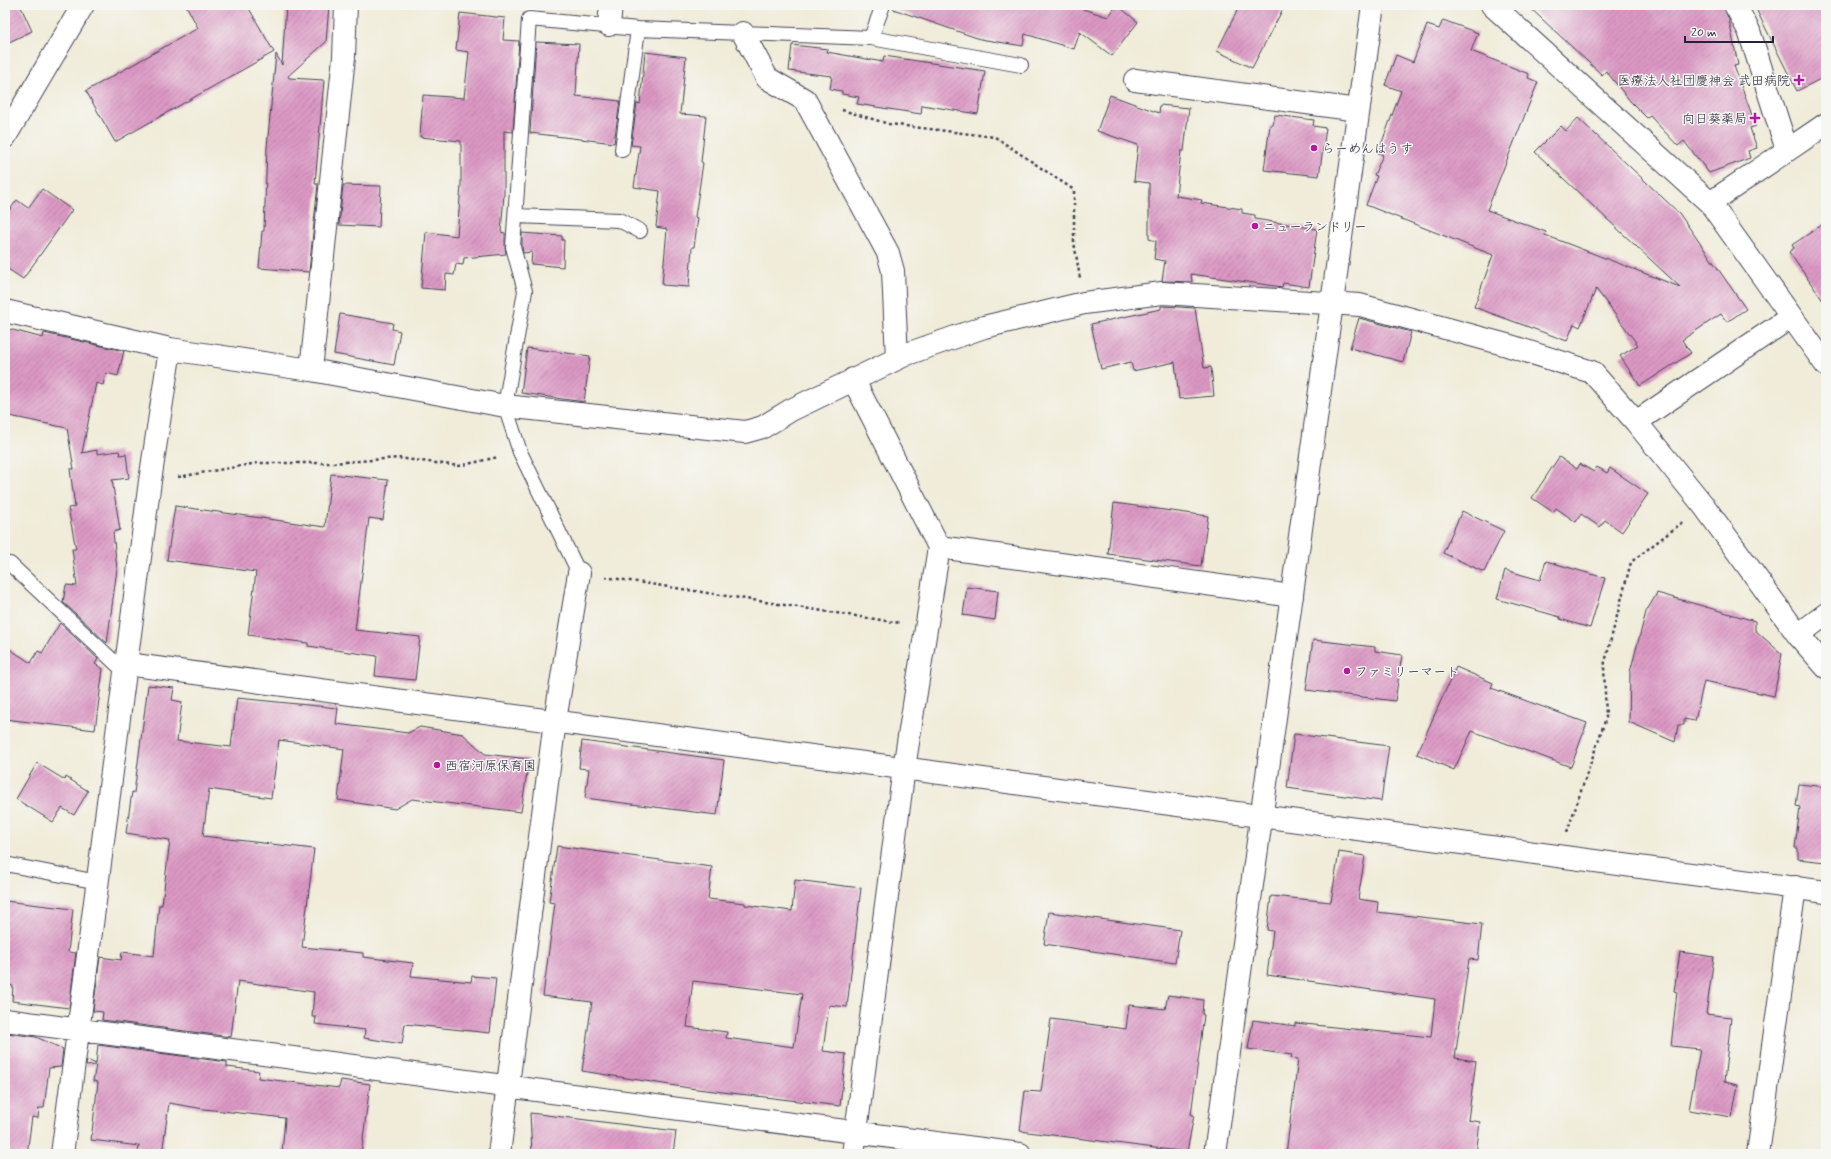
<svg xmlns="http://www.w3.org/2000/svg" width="1831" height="1159" font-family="Mynerve,'Klee One',sans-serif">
  <defs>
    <pattern id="building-hatch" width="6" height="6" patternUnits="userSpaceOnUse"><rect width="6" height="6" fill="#dc99c4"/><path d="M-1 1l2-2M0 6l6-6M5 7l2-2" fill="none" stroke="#b27ca0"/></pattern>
  </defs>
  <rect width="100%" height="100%" fill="#f6f6f2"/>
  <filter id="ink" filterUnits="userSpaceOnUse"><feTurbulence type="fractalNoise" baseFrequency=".025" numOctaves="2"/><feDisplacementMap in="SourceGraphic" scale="8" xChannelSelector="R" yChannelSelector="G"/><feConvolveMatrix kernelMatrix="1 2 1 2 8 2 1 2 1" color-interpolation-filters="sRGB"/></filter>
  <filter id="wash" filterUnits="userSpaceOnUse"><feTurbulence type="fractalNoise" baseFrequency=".012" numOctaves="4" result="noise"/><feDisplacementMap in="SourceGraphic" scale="16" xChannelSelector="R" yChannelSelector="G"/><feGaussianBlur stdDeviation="0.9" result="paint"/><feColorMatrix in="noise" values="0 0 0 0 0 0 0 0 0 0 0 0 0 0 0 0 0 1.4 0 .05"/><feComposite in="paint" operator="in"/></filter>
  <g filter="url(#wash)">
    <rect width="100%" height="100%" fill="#f0ecd9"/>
    <g id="blocks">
      <path fill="url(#building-hatch)" fill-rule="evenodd" d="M 5,5 L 20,5 L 32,31 L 5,44 Z
        M 186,5 L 247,5 L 274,52 L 115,142 L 86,91 L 198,28 Z
        M 286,5 L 329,5 L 326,42 L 288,76 L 289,78 L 324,80 L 315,184 L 318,184 L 309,272 L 259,268 L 262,231 L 264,231 L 267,147 L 276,54 L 282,65 Z
        M 894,5 L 1071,5 L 1108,17 L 1117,5 L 1138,22 L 1112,56 L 1080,32 L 1074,49 L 1025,34 L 1023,46 L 980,39 L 893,9 Z
        M 1240,5 L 1285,5 L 1252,68 L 1217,51 Z
        M 1527,5 L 1723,5 L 1729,20 L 1738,65 L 1734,66 L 1756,126 L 1750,128 L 1757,148 L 1748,151 L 1750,158 L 1709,173 L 1684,141 L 1678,146 L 1650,116 L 1647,118 L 1630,101 L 1606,71 L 1602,75 Z
        M 1754,5 L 1826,5 L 1826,76 L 1797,91 Z
        M 460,13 L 505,18 L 503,40 L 519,41 L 513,132 L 504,131 L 504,194 L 501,232 L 505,233 L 505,247 L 506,254 L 464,258 L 463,265 L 456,264 L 454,275 L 446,274 L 445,290 L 421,288 L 426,232 L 457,236 L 461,185 L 461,141 L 420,137 L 423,95 L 464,98 L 469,52 L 456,50 Z
        M 1443,20 L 1478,33 L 1471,51 L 1529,74 L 1528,78 L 1538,82 L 1487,210 L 1546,232 L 1545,235 L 1680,287 L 1535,152 L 1561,126 L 1566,131 L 1578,118 L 1679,213 L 1746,309 L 1727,322 L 1721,314 L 1682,340 L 1691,353 L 1640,386 L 1620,356 L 1638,345 L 1596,289 L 1580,327 L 1574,324 L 1567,341 L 1474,307 L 1493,255 L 1366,205 L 1377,176 L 1374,175 L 1383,155 L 1378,153 L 1401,91 L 1385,85 L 1396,55 L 1413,62 L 1427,25 L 1439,29 Z
        M 536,42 L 579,44 L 576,96 L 620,101 L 614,143 L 530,133 Z
        M 792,45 L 828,49 L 827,52 L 883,62 L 884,56 L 985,71 L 978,114 L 922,105 L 921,114 L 857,104 L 859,97 L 842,94 L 842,91 L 830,89 L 832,76 L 789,71 Z
        M 645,52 L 686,57 L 680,114 L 706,116 L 701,162 L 703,163 L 695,217 L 698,218 L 694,247 L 692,247 L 689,287 L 662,285 L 667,229 L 656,227 L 660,191 L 634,187 L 640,146 L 631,145 L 637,103 L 640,104 Z
        M 1110,95 L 1159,113 L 1160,105 L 1189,108 L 1184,151 L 1181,151 L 1176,196 L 1202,200 L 1201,203 L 1242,209 L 1242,213 L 1255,215 L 1255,219 L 1317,229 L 1309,287 L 1283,283 L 1282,287 L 1191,274 L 1192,282 L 1162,281 L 1165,261 L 1154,259 L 1156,241 L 1149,239 L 1149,183 L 1134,181 L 1138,145 L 1097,131 Z
        M 1275,115 L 1314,120 L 1313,126 L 1326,128 L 1319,176 L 1264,170 L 1270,125 L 1273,125 Z
        M 343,185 L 381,186 L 379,227 L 339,225 Z
        M 42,189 L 72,210 L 23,279 L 5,267 L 5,216 L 17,200 L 28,208 Z
        M 1826,222 L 1826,305 L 1789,252 L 1794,248 L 1792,245 Z
        M 522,233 L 562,236 L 562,240 L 564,240 L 563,267 L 531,264 L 532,252 L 523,253 L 522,246 Z
        M 1161,306 L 1195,308 L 1204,368 L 1211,367 L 1214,396 L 1179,399 L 1175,362 L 1133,371 L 1131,362 L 1101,369 L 1091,324 L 1161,309 Z
        M 340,314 L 393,323 L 392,329 L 400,331 L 394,365 L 334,354 Z
        M 1359,318 L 1411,332 L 1403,362 L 1350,348 Z
        M 5,328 L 43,338 L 44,333 L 124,351 L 118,376 L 106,373 L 103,385 L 96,383 L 82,453 L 97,450 L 97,454 L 119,451 L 120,455 L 126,454 L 129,478 L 112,480 L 120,530 L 113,532 L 117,569 L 107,643 L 63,602 L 66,585 L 77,586 L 72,549 L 76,549 L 68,508 L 75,507 L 70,469 L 74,469 L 67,428 L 5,415 Z
        M 527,348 L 590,356 L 584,402 L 521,393 Z
        M 1559,457 L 1577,469 L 1580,464 L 1594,472 L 1597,467 L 1607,473 L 1610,468 L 1648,494 L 1622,532 L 1605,520 L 1600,527 L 1581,514 L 1576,522 L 1556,508 L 1553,512 L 1532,498 Z
        M 331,474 L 388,480 L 383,520 L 369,518 L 355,630 L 420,637 L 415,680 L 375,676 L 377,656 L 308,646 L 308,643 L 248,635 L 256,572 L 167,560 L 175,506 L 325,527 Z
        M 1114,503 L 1208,516 L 1201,566 L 1108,554 Z
        M 1462,511 L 1504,531 L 1484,572 L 1443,553 Z
        M 1546,561 L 1605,578 L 1590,628 L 1560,619 L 1560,617 L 1497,599 L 1505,570 L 1540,580 Z
        M 967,587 L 998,591 L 995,620 L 963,615 Z
        M 1657,593 L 1755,621 L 1755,630 L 1782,654 L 1774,696 L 1704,681 L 1695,721 L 1684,719 L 1684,725 L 1678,725 L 1675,742 L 1629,722 L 1630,672 L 1646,612 Z
        M 60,623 L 98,659 L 95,664 L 103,669 L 95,730 L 5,719 L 5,646 L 31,663 L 38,651 L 42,653 Z
        M 1313,640 L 1375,647 L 1375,651 L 1402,655 L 1395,701 L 1306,690 Z
        M 1456,667 L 1493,683 L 1491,688 L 1587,723 L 1571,767 L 1472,731 L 1454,770 L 1417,754 Z
        M 148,685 L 174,688 L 172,700 L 182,702 L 177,741 L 231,747 L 237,698 L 338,708 L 336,724 L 408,733 L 420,727 L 463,734 L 485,754 L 529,759 L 521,812 L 412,799 L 395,809 L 338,800 L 344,749 L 279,740 L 271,798 L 209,789 L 203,836 L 314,849 L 302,947 L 363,953 L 363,957 L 413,963 L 411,976 L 471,982 L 472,976 L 496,978 L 490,1033 L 405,1024 L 402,1044 L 364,1038 L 365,1030 L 315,1024 L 316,1017 L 312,1017 L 314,992 L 238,981 L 231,1037 L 102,1020 L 103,1012 L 93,1011 L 100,957 L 121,960 L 122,952 L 154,956 L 159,905 L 162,905 L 170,840 L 126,833 L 132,792 L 134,793 Z
        M 1294,734 L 1389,746 L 1381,801 L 1287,788 Z
        M 582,741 L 724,760 L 717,815 L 585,798 L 589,769 L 579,768 Z
        M 37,763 L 65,780 L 66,777 L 88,791 L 74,815 L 62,808 L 53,822 L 16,799 Z
        M 1799,784 L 1826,787 L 1826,862 L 1798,859 L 1798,848 L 1795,848 L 1800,807 L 1796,806 Z
        M 557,846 L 712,867 L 708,899 L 745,903 L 745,905 L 792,911 L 795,880 L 861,888 L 847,1007 L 829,1005 L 823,1051 L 846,1054 L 840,1106 L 689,1088 L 582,1071 L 592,1002 L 543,996 L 555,903 L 549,902 ZM 693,981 L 802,994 L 794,1047 L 726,1038 L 727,1032 L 687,1027 Z
        M 1339,852 L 1365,856 L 1358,899 L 1378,902 L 1377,912 L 1482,924 L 1478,960 L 1469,959 L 1455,1058 L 1476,1061 L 1468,1120 L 1480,1122 L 1476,1154 L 1286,1154 L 1298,1059 L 1291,1058 L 1292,1055 L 1248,1049 L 1253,1020 L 1295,1026 L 1295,1023 L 1431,1037 L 1435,999 L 1267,975 L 1273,931 L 1267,930 L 1271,896 L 1331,902 Z
        M 5,901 L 73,909 L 68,952 L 76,953 L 69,1008 L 12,1001 L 13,986 L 5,984 Z
        M 1049,912 L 1180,930 L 1175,963 L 1044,944 Z
        M 1680,952 L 1714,957 L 1706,1014 L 1731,1017 L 1724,1082 L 1738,1085 L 1732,1117 L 1689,1110 L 1700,1049 L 1671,1046 L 1677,992 L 1674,991 Z
        M 1168,995 L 1203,1000 L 1202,1014 L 1204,1015 L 1191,1115 L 1194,1115 L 1187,1152 L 1020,1131 L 1025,1091 L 1041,1092 L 1051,1019 L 1126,1029 L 1129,1005 L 1165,1009 Z
        M 8,1033 L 36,1037 L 63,1049 L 61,1067 L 49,1068 L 44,1108 L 39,1108 L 38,1118 L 32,1117 L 27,1154 L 5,1154 L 5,1058 Z
        M 98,1045 L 227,1062 L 227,1067 L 259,1071 L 258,1078 L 339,1088 L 341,1080 L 370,1084 L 361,1154 L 282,1154 L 285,1118 L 204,1109 L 169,1103 L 162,1154 L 138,1154 L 139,1146 L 91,1140 L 98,1082 L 93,1081 L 96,1065 L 86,1066 L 87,1060 L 96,1064 Z
        M 530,1113 L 676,1131 L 673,1154 L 532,1154 Z"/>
    </g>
  </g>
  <g filter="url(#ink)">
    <use href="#blocks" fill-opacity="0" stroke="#414053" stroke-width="1"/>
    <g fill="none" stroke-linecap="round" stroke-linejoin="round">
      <g stroke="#414053" stroke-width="16">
        <path id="service" d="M 871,38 L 883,5
          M 622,150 L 638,29
          M 516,216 L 619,220 L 640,231
          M 5,565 L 10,564 L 126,673
          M 579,573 L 520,452 L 505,406 L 525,291 L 513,247 L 529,19 L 638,29 L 871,38 L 1021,65
          M 5,864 L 98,882"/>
      </g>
      <g stroke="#414053" stroke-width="24">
        <path id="minor" d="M 1492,5 L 1710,203 L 1826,365
          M 1735,5 L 1749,31 L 1787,150
          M 609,25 L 611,5
          M 743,33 L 767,78 L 805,100 L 888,253 L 893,271 L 897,359
          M 1135,80 L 1358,110
          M 5,137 L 83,5
          M 1710,203 L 1826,124
          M 5,311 L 170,349 L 311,370 L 505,406 L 745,432 L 763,427 L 791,410 L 907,354 L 984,327 L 1084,303 L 1162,293 L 1360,305 L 1507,345 L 1592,372 L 1636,422 L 1704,506 L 1798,635 L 1826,667
          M 311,370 L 344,57 L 346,5
          M 1636,422 L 1791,317
          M 939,547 L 1292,596
          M 1798,635 L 1826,614
          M 127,664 L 1826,892
          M 5,1020 L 1020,1154
          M 62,1154 L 150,481 L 170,349
          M 499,1154 L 555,721 L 579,573
          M 853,1154 L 904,768 L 939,547 L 853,379
          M 1758,1154 L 1795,887"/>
      </g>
      <g stroke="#414053" stroke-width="24">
        <path id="tertiary" d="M 1215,1154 L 1373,5"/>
      </g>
      <path stroke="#414053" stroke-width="2.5" stroke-dasharray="3 3" stroke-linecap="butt" d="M 842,110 L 889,124 L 995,137 L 1074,190 L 1074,242 L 1080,278
        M 178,477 L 258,463 L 332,463 L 398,458 L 459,466 L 498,457
        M 605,577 L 900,623
        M 1567,832 L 1606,718 L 1604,666 L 1631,562 L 1683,522"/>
      <use href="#service" stroke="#fff" stroke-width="14"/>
      <use href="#minor" stroke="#fff" stroke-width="22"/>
      <use href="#tertiary" stroke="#fff" stroke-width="22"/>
    </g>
  </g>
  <g fill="#b5179e" stroke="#f6f6f2" stroke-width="1.5">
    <path d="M1797 74h4v4h4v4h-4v4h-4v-4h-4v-4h4z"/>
    <path d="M1753 112h4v4h4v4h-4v4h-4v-4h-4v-4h4z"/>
    <circle cx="1314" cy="148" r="4"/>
    <circle cx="1255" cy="226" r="4"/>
    <circle cx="1347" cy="671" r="4"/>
    <circle cx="437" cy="765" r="4"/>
  </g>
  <g text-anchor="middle" stroke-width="3" stroke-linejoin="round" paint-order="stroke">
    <g font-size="13" fill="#22223b" stroke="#f6f6f2" text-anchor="start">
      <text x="1790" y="85" text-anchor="end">医療法人社団慶神会 武田病院</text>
      <text x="1747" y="123" text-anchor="end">向日葵薬局</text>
      <text x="1322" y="153">らーめんはうす</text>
      <text x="1263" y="231">ニューランドリー</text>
      <text x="1355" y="676">ファミリーマート</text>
      <text x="445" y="770">西宿河原保育園</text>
    </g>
  </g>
  <rect width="1831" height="1159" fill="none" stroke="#f6f6f2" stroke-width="20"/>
  <path d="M1685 36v6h88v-6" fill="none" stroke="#22223b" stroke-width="2"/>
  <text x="1691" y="36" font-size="12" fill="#22223b" stroke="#f6f6f2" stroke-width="3" paint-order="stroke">20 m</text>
</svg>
